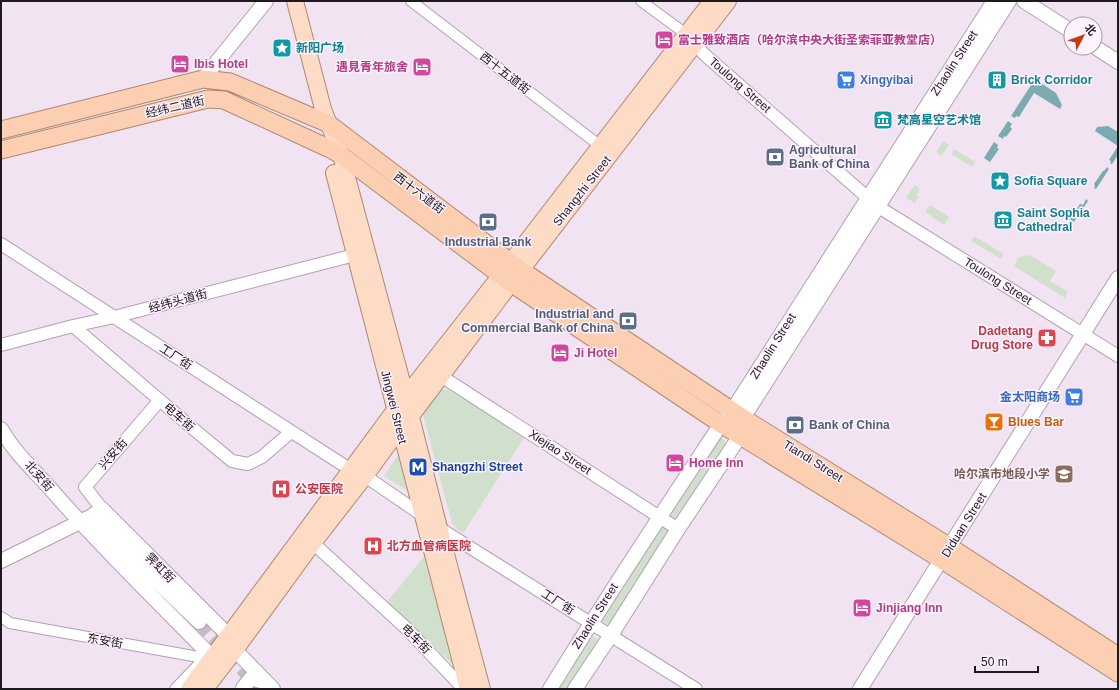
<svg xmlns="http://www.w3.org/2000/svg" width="1119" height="690" font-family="Helvetica,'Noto Sans SC',sans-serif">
  <rect width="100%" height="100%" fill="#f2e3f2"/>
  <path fill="#d0e0cd" d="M 943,141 L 949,145 L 941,156 L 936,152 Z
    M 954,149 L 975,162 L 972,167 L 951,154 Z
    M 915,185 L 920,189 L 916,195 L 919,197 L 915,203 L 906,198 Z
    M 930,205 L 949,217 L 944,225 L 925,212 Z
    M 974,236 L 1004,254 L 1001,259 L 971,241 Z
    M 1030,255 L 1056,271 L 1050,281 L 1068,292 L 1065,298 L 1014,266 L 1019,257 Z
    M 440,390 L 448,390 L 525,436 L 464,532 L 458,530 L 452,523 L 424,419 L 424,406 Z
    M 717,438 L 722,438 L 725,441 L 726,447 L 678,518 C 673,519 670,517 669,513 Z
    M 400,452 L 411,493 L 384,476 Z
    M 663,525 L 671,531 L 613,624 L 609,625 L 602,621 L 601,617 L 659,526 Z
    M 425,551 L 454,662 L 451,663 L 387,602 L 423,558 Z
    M 594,637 L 599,640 L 600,643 L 571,689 L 559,689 L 589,640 Z"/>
  <path fill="#7babb1" d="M 1035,79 L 1056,93 L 1062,105 L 1060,109 L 1034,93 L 1019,117 L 1016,116 L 1015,118 L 1011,116 Z
    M 1008,121 L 1012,124 L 1010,127 L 1012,129 L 1006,137 L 1004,136 L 1003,139 L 998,136 Z
    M 1108,126 L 1118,132 L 1118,155 L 1112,164 L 1110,163 L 1111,161 L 1109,160 L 1118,146 L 1095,131 L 1097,127 Z
    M 994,142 L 998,145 L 997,148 L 999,149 L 990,162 L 984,158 Z
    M 1107,167 L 1109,169 L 1096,189 L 1094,188 L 1095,186 L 1094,184 L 1103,171 L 1104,171 Z
    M 1086,199 L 1088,201 L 1074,222 L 1070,219 L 1080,204 L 1083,205 Z"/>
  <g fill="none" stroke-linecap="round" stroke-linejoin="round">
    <path stroke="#c8bbc8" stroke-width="14" stroke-dasharray="14 7" stroke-linecap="butt" d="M 199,622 L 261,689"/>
    <g stroke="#b0a2b0" stroke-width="12">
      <path id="minor" d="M 411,1 L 599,145
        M 641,1 L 686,34
        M 1,617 L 10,623 L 204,658 L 212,657
        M 175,689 L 203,660"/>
    </g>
    <g stroke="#b0a2b0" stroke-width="14">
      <path id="tertiary" d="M 689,38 L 705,55 L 868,198
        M 877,206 L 1118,356
        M 1,244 L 351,470
        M 73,326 L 197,432 L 232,461 L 248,464 L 262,457 L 291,432
        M 1,345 L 73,326 L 114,317 L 355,255
        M 441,376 L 678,529
        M 365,476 L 422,515
        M 102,509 L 85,487 L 160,400
        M 439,528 L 696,689
        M 313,543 L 406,628 L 464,689"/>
    </g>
    <g stroke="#b0a2b0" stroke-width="16">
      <path id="secondary" d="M 1024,1 L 1071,31
        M 1095,47 L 1118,62
        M 203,79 L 266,1
        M 1,429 C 15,454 37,473 55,494 C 105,551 159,603 212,657
        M 90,517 L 199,622
        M 1,561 L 90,517 L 102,509 L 228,635
        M 235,650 L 273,689
        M 244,689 L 243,688 L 251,678 L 267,683
        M 550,689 C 605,599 663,512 721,424 L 732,411 L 994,1
        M 575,689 L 611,635 L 678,529 L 740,436 L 743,418 L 1009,1
        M 860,689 L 1118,278"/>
    </g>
    <g stroke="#ae8871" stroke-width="18">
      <path id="primary" d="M 295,1 L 323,109 L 341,155 L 406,397 L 439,528 L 482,689
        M 334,173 L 468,689
        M 189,689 L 395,410 L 501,275 L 712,1
        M 205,689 L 235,650 L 313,543 L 365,476 L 400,428 L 411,416 L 511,283 L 728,1"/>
    </g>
    <g stroke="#ae8871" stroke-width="19">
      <path id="trunk" d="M 1,130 L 203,79 L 230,82 L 329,124 L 521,270 L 743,418 L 950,547 L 1118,656
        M 1,150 L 208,99 L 224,100 L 328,148 L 341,155 L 511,283 L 721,424 L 942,560 L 1118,673"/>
    </g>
    <use href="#minor" stroke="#fff" stroke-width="10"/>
    <use href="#tertiary" stroke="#fff" stroke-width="12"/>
    <use href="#secondary" stroke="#fff" stroke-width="14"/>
    <use href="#primary" stroke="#fddbc5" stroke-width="16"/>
    <use href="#trunk" stroke="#fccfb2" stroke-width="17"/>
  </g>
  <defs>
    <g id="hotel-square" transform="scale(1)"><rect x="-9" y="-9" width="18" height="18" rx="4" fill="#d1479c" stroke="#fef2fe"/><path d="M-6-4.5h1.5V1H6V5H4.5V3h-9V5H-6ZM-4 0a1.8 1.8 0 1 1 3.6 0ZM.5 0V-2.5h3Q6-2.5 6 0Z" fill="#fff"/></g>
    <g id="sight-square" transform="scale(1)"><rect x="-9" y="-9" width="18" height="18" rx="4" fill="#0f9aa8" stroke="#fef2fe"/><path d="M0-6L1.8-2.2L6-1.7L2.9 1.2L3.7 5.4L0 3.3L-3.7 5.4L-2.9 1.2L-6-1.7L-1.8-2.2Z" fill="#fff"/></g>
    <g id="supermarket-square" transform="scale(1)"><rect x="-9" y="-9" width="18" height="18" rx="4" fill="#3f7fe0" stroke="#fef2fe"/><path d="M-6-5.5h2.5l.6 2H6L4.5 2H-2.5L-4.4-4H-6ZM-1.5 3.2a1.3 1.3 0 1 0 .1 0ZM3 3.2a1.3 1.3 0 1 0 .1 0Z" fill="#fff"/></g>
    <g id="building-square" transform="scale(1)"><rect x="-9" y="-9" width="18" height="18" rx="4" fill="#0f9aa8" stroke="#fef2fe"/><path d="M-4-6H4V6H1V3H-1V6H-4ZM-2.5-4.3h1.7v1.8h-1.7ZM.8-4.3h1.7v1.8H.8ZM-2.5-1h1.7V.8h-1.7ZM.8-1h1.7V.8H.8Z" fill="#fff"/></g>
    <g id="museum-square" transform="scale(1)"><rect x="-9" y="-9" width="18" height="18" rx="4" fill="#0f9aa8" stroke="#fef2fe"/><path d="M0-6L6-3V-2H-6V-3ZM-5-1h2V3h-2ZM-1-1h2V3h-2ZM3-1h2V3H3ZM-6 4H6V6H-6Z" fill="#fff"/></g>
    <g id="bank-square" transform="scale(1)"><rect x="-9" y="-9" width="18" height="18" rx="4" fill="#5c6f8a" stroke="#fef2fe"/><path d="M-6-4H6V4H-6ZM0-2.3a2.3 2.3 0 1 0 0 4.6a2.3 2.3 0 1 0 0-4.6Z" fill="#fff"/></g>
    <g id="pharmacy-square" transform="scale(1)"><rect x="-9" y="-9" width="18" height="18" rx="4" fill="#e0444e" stroke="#fef2fe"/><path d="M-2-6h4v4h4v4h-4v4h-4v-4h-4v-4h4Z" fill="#fff"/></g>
    <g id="bar-square" transform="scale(1)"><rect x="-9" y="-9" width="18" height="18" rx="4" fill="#e8710a" stroke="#fef2fe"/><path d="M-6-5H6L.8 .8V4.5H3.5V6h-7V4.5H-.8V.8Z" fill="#fff"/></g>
    <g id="metro-square" transform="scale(1)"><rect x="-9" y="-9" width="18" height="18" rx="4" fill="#1a4fb4" stroke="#fef2fe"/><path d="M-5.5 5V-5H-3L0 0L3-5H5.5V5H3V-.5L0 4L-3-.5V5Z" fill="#fff"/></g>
    <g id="school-square" transform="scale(1)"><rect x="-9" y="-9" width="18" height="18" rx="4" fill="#8d6e63" stroke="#fef2fe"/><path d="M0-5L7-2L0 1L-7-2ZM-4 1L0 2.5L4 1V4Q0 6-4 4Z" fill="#fff"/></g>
    <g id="hospital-square" transform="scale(1)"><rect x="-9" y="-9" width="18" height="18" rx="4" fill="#e0444e" stroke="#fef2fe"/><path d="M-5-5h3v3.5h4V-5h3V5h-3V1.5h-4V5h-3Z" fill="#fff"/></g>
  </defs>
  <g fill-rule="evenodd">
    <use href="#hotel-square" x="664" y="40"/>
    <use href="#sight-square" x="282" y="48"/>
    <use href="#hotel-square" x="180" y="64"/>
    <use href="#hotel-square" x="422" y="67"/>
    <use href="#supermarket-square" x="846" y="80"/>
    <use href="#building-square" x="997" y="80"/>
    <use href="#museum-square" x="883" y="120"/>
    <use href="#bank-square" x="775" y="157"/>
    <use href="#sight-square" x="1000" y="181"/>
    <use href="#museum-square" x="1003" y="220"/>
    <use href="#bank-square" x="488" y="222"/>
    <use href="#bank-square" x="628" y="321"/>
    <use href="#pharmacy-square" x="1047" y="338"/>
    <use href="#hotel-square" x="560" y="353"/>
    <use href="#supermarket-square" x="1074" y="397"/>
    <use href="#bar-square" x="994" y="422"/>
    <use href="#bank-square" x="795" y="425"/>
    <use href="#hotel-square" x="675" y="463"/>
    <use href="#metro-square" x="418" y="467"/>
    <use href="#school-square" x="1064" y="474"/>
    <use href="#hospital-square" x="281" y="489"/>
    <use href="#hospital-square" x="373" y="546"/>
    <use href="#hotel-square" x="862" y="608"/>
  </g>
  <g text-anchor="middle" stroke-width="3" stroke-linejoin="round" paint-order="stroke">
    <g font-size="12" font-weight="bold" fill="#b23c85" stroke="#fef2fe" text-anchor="start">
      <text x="678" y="44">富士雅致酒店（哈尔滨中央大街圣索菲亚教堂店）</text>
      <text x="194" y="68">Ibis Hotel</text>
      <text x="408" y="71" text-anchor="end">遇見青年旅舍</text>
      <text x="574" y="357">Ji Hotel</text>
      <text x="689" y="467">Home Inn</text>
      <text x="876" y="612">Jinjiang Inn</text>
    </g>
    <g font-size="12" font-weight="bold" fill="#0d838f" stroke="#fef2fe" text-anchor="start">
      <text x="296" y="52">新阳广场</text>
      <text x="1011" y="84">Brick Corridor</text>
      <text x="897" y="124">梵高星空艺术馆</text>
      <text x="1014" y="185">Sofia Square</text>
      <text x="1017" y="217">Saint Sophia<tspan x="1017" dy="14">Cathedral</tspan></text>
    </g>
    <g font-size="12" fill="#1e191e" stroke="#fef2fe">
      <text transform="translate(954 63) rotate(-57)" y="4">Zhaolin Street</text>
      <text transform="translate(505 73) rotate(38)" y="4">西十五道街</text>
      <text transform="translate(740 85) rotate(41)" y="4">Toulong Street</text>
      <text transform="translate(175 107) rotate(-13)" y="4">经纬二道街</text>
      <text transform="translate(582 191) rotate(-52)" y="4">Shangzhi Street</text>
      <text transform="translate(419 193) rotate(37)" y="4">西十六道街</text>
      <text transform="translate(998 281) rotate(32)" y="4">Toulong Street</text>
      <text transform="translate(178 301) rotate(-15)" y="4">经纬头道街</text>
      <text transform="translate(773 346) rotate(-58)" y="4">Zhaolin Street</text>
      <text transform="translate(176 357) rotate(33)" y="4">工厂街</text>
      <text transform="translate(394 407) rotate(76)" y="4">Jingwei Street</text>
      <text transform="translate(179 417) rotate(41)" y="4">电车街</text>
      <text transform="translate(560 452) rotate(33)" y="4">Xiejiao Street</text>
      <text transform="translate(113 454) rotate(-49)" y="4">兴安街</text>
      <text transform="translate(813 461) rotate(32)" y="4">Tiandi Street</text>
      <text transform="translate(39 476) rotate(48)" y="4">北安街</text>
      <text transform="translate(964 525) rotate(-58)" y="4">Diduan Street</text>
      <text transform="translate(160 568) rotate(45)" y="4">霁虹街</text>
      <text transform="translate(558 602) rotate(32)" y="4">工厂街</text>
      <text transform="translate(595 616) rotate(-58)" y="4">Zhaolin Street</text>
      <text transform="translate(416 639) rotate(45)" y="4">电车街</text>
      <text transform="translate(105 641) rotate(10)" y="4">东安街</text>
    </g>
    <g font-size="12" font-weight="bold" fill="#366cbe" stroke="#fef2fe" text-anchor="start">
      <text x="860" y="84">Xingyibai</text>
      <text x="1060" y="401" text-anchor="end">金太阳商场</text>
    </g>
    <g font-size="12" font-weight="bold" fill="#4e5e75" stroke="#fef2fe" text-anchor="start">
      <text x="789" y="154">Agricultural<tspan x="789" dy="14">Bank of China</tspan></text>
      <text x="488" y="246" text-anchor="middle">Industrial Bank</text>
      <text x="614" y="318" text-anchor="end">Industrial and<tspan x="614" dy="14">Commercial Bank of China</tspan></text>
      <text x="809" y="429">Bank of China</text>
    </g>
    <g font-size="12" font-weight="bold" fill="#be3a42" stroke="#fef2fe" text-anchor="start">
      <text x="1033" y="335" text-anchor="end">Dadetang<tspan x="1033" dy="14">Drug Store</tspan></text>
      <text x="295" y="493">公安医院</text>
      <text x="387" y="550">北方血管病医院</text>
    </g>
    <g font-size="12" font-weight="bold" fill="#c56008" stroke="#fef2fe" text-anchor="start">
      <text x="1008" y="426">Blues Bar</text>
    </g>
    <g font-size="12" font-weight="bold" fill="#164399" stroke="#fef2fe" text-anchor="start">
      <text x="432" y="471">Shangzhi Street</text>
    </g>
    <g font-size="12" font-weight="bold" fill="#785e54" stroke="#fef2fe" text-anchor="end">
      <text x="1050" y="478">哈尔滨市地段小学</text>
    </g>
  </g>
  <rect width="1119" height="690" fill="none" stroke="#1e191e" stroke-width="4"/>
  <g transform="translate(1083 36) rotate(49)"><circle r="19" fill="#fef2fe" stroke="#a49ba4"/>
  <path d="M0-3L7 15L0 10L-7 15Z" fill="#c43b11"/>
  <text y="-6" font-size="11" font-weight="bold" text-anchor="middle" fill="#1e191e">北</text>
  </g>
  <path d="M975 666v6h63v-6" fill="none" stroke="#1e191e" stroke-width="2"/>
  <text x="981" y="666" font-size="12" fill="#1e191e" stroke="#fef2fe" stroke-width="3" paint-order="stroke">50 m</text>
</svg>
